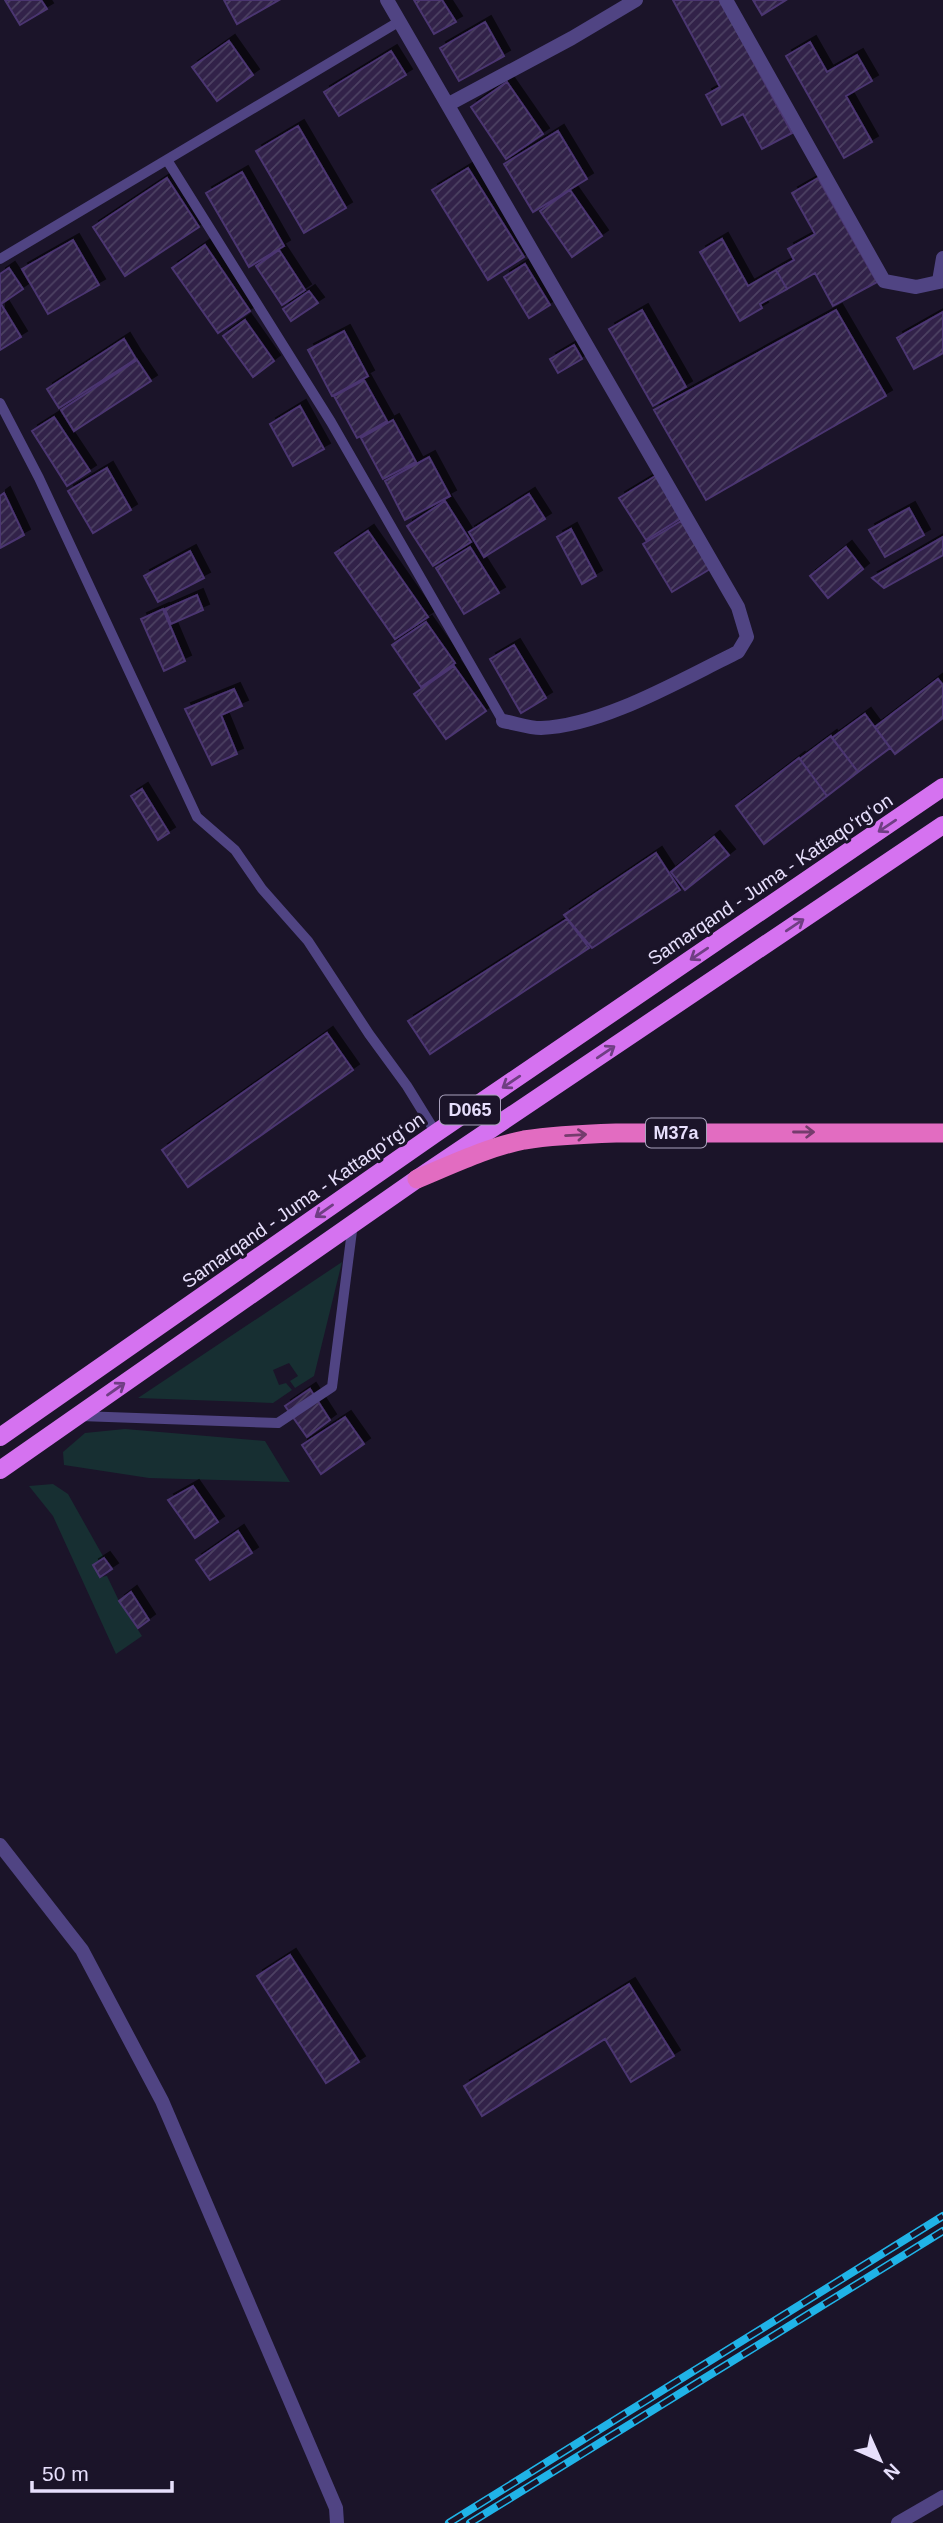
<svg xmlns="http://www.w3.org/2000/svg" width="943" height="2523" font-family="Helvetica,sans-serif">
  <defs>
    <pattern id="building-hatch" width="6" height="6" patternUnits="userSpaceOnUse" patternTransform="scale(1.75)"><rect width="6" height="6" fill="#302248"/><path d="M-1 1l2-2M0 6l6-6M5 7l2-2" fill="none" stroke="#4e4263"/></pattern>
    <filter id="shadow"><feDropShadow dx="6" dy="-6" stdDeviation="0" flood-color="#0009"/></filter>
  </defs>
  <rect width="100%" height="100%" fill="#1b1429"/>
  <path fill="#172f32" d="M 342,1262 L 314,1376 L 295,1388 L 290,1381 L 298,1376 L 289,1363 L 273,1370 L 279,1385 L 286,1383 L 292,1390 L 273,1403 L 138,1398 Z
    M 125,1429 L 265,1441 L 290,1482 L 149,1478 L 64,1465 L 63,1452 L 85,1433 Z
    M 53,1484 L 68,1494 L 104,1558 L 93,1566 L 100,1577 L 107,1576 L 119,1601 L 142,1636 L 116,1654 L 53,1516 L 29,1486 Z"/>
  <path fill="url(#building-hatch)" stroke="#4b3671" stroke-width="2" filter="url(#shadow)" d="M 5,0 L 41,0 L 47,9 L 20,25 Z
    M 224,0 L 279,0 L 237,24 Z
    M 414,0 L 442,0 L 456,22 L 434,34 Z
    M 673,0 L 720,0 L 792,133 L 762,149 L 743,114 L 722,125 L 706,95 L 720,87 Z
    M 753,0 L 786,0 L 762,15 Z
    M 485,22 L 504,56 L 459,81 L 440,48 Z
    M 229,41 L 253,75 L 217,101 L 192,67 Z
    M 810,42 L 827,72 L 857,55 L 872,81 L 846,96 L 872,142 L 844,158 L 786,56 Z
    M 391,51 L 406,75 L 339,116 L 324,92 Z
    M 507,82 L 543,134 L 506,159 L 471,107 Z
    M 298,126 L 346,208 L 304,233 L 256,151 Z
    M 558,131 L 587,179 L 533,212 L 504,164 Z
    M 468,168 L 524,257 L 488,280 L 432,190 Z
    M 242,172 L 284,246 L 249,267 L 206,193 Z
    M 167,178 L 199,227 L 125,276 L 93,227 Z
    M 818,178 L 877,282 L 833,306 L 815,273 L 787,289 L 776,270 L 794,260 L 788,249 L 815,234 L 792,193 Z
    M 570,190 L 602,236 L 572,257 L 540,211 Z
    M 722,239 L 748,286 L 776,270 L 787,289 L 760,304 L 762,308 L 740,321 L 700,252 Z
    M 73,240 L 99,285 L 48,314 L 22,269 Z
    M 205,245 L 250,311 L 218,333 L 172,268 Z
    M 279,250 L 305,290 L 282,305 L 256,266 Z
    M 525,264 L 550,305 L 529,318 L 504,277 Z
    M 9,268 L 23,289 L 1,304 L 21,337 L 0,350 L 0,274 Z
    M 309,291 L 318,303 L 291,321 L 283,309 Z
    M 642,310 L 686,387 L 653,406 L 609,329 Z
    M 836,310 L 886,396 L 706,500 L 654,410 Z
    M 943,312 L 943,353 L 914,369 L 897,338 Z
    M 245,320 L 274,361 L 253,377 L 223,336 Z
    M 344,331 L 368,376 L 332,396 L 308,350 Z
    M 124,339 L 136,359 L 59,408 L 47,389 Z
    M 574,345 L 582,359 L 558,373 L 550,359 Z
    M 137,360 L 151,381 L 74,431 L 61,410 Z
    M 364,380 L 387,421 L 357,438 L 334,396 Z
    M 300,406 L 324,449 L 293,466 L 270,424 Z
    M 54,417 L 90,471 L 67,486 L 32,431 Z
    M 393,420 L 416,462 L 383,479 L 361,438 Z
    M 429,457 L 450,496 L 405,520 L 385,481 Z
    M 107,468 L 131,510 L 93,533 L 68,491 Z
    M 657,475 L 683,517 L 646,540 L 619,498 Z
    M 4,493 L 24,535 L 0,548 L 0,496 Z
    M 529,494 L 545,519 L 484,557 L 469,532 Z
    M 445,501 L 471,542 L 433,566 L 407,526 Z
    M 909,508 L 924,535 L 885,557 L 869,530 Z
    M 681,521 L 710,569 L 672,592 L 643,544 Z
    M 571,529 L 596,576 L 582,584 L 557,537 Z
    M 368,531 L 428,617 L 395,639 L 335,553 Z
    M 943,537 L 943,555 L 884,588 L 872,578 Z
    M 470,547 L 499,593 L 464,614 L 436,568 Z
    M 846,547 L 863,569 L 828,598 L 810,576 Z
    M 190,551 L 204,578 L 158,602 L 144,576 Z
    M 197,595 L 203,610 L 171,624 L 165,609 Z
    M 163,609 L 185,661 L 164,671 L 141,619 Z
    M 426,622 L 455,663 L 421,687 L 392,645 Z
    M 514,645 L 546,698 L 521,713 L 490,659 Z
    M 454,666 L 486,711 L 446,739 L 414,694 Z
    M 938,679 L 943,685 L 943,718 L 895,754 L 875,727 Z
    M 234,689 L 242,706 L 221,715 L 237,754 L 212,765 L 185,709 Z
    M 865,714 L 890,748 L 858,772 L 832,738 Z
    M 831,736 L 858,772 L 827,796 L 800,759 Z
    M 799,758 L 827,796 L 764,844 L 736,806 Z
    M 142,789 L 169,833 L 158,840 L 131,796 Z
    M 714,837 L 729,855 L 685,890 L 671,872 Z
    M 656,853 L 680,890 L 592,948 L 564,915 Z
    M 567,919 L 589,948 L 430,1054 L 408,1021 Z
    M 327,1033 L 353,1070 L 188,1187 L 162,1150 Z
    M 310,1389 L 330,1420 L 307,1437 L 285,1406 Z
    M 345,1417 L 364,1444 L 321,1474 L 302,1445 Z
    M 193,1486 L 218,1522 L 195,1538 L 168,1500 Z
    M 238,1531 L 252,1553 L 210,1580 L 196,1560 Z
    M 104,1558 L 112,1569 L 100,1577 L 93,1565 Z
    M 131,1592 L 149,1620 L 138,1628 L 119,1601 Z
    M 290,1955 L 359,2062 L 326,2083 L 257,1976 Z
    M 629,1984 L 674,2056 L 631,2082 L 605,2039 L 482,2116 L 464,2086 Z"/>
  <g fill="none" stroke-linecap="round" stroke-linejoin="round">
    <path stroke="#504483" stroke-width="10" d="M 167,160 L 331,422 L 503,721
      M 0,259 L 400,21
      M 0,403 L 39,478 L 197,817 L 235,850 L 262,889 L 308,941 L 369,1034 L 407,1086 L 436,1133
      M 80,1416 L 278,1423 L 332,1387 L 353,1223"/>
    <path stroke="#504483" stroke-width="14" d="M 387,0 L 738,607 L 747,637 L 738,652 C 682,679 603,726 541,728 C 529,728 515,723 503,721
      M 726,0 L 884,281 L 916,287 L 943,281
      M 449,104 L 572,38 L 636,0
      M 939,281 L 943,258
      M 0,1845 L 82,1950 L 162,2101 L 336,2508 L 337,2523
      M 898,2523 L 943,2497"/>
    <path stroke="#d572f0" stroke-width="18" d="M 0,1437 L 436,1133 L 943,787
      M 0,1470 L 417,1179 L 943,825"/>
    <path stroke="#e26cc1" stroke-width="19" d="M 417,1179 C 451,1165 488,1147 524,1140 C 555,1135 585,1134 616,1133 L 943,1133"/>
    <g stroke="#20b3e7" stroke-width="8">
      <path id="rail" d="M 449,2523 L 943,2216
        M 470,2523 L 943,2231"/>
    </g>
    <use href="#rail" stroke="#1b1429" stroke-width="5" stroke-dasharray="16" stroke-linecap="butt"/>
  </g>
  <defs><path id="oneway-shaft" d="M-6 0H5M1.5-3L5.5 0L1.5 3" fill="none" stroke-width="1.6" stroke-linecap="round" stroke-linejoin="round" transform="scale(1.75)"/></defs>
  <g stroke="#6f3e83">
    <use href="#oneway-shaft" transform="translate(887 826) rotate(146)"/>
    <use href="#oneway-shaft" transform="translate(795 925) rotate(-34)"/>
    <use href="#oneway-shaft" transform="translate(699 954) rotate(146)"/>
    <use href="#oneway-shaft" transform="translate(606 1052) rotate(-34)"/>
    <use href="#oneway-shaft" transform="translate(511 1082) rotate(146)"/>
    <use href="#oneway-shaft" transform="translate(324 1211) rotate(145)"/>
    <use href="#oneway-shaft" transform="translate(116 1389) rotate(-35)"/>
  </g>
  <g stroke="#753c6d">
    <use href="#oneway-shaft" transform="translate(804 1132)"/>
    <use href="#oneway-shaft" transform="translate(576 1135) rotate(-3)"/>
  </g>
  <g text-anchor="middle" stroke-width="6" stroke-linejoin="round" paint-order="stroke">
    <g fill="#1b1429" stroke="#aaa2bd" stroke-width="2">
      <rect x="440" y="1095.5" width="60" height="29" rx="5"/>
      <rect x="646" y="1118.5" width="60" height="29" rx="5"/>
    </g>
    <g font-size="18" font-weight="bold" fill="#e7dffc">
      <text x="470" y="1116">D065</text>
      <text x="676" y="1139">M37a</text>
    </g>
    <g font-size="19" fill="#e7dffc" stroke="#1b1429">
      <text transform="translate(770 879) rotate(-34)" y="7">Samarqand - Juma - Kattaqo‘rg‘on</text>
      <text transform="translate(303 1200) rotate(-35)" y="7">Samarqand - Juma - Kattaqo‘rg‘on</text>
    </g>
  </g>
  <g transform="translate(880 2460) rotate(135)" stroke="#1b1429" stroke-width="5" paint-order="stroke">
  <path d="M0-5L12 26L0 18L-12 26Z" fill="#e7dffc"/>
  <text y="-10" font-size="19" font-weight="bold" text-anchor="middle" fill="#e7dffc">N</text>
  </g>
  <path d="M32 2481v10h140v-10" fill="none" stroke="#e7dffc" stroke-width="3.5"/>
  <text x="42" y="2481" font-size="21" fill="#e7dffc" stroke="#1b1429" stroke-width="5" paint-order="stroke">50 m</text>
</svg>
